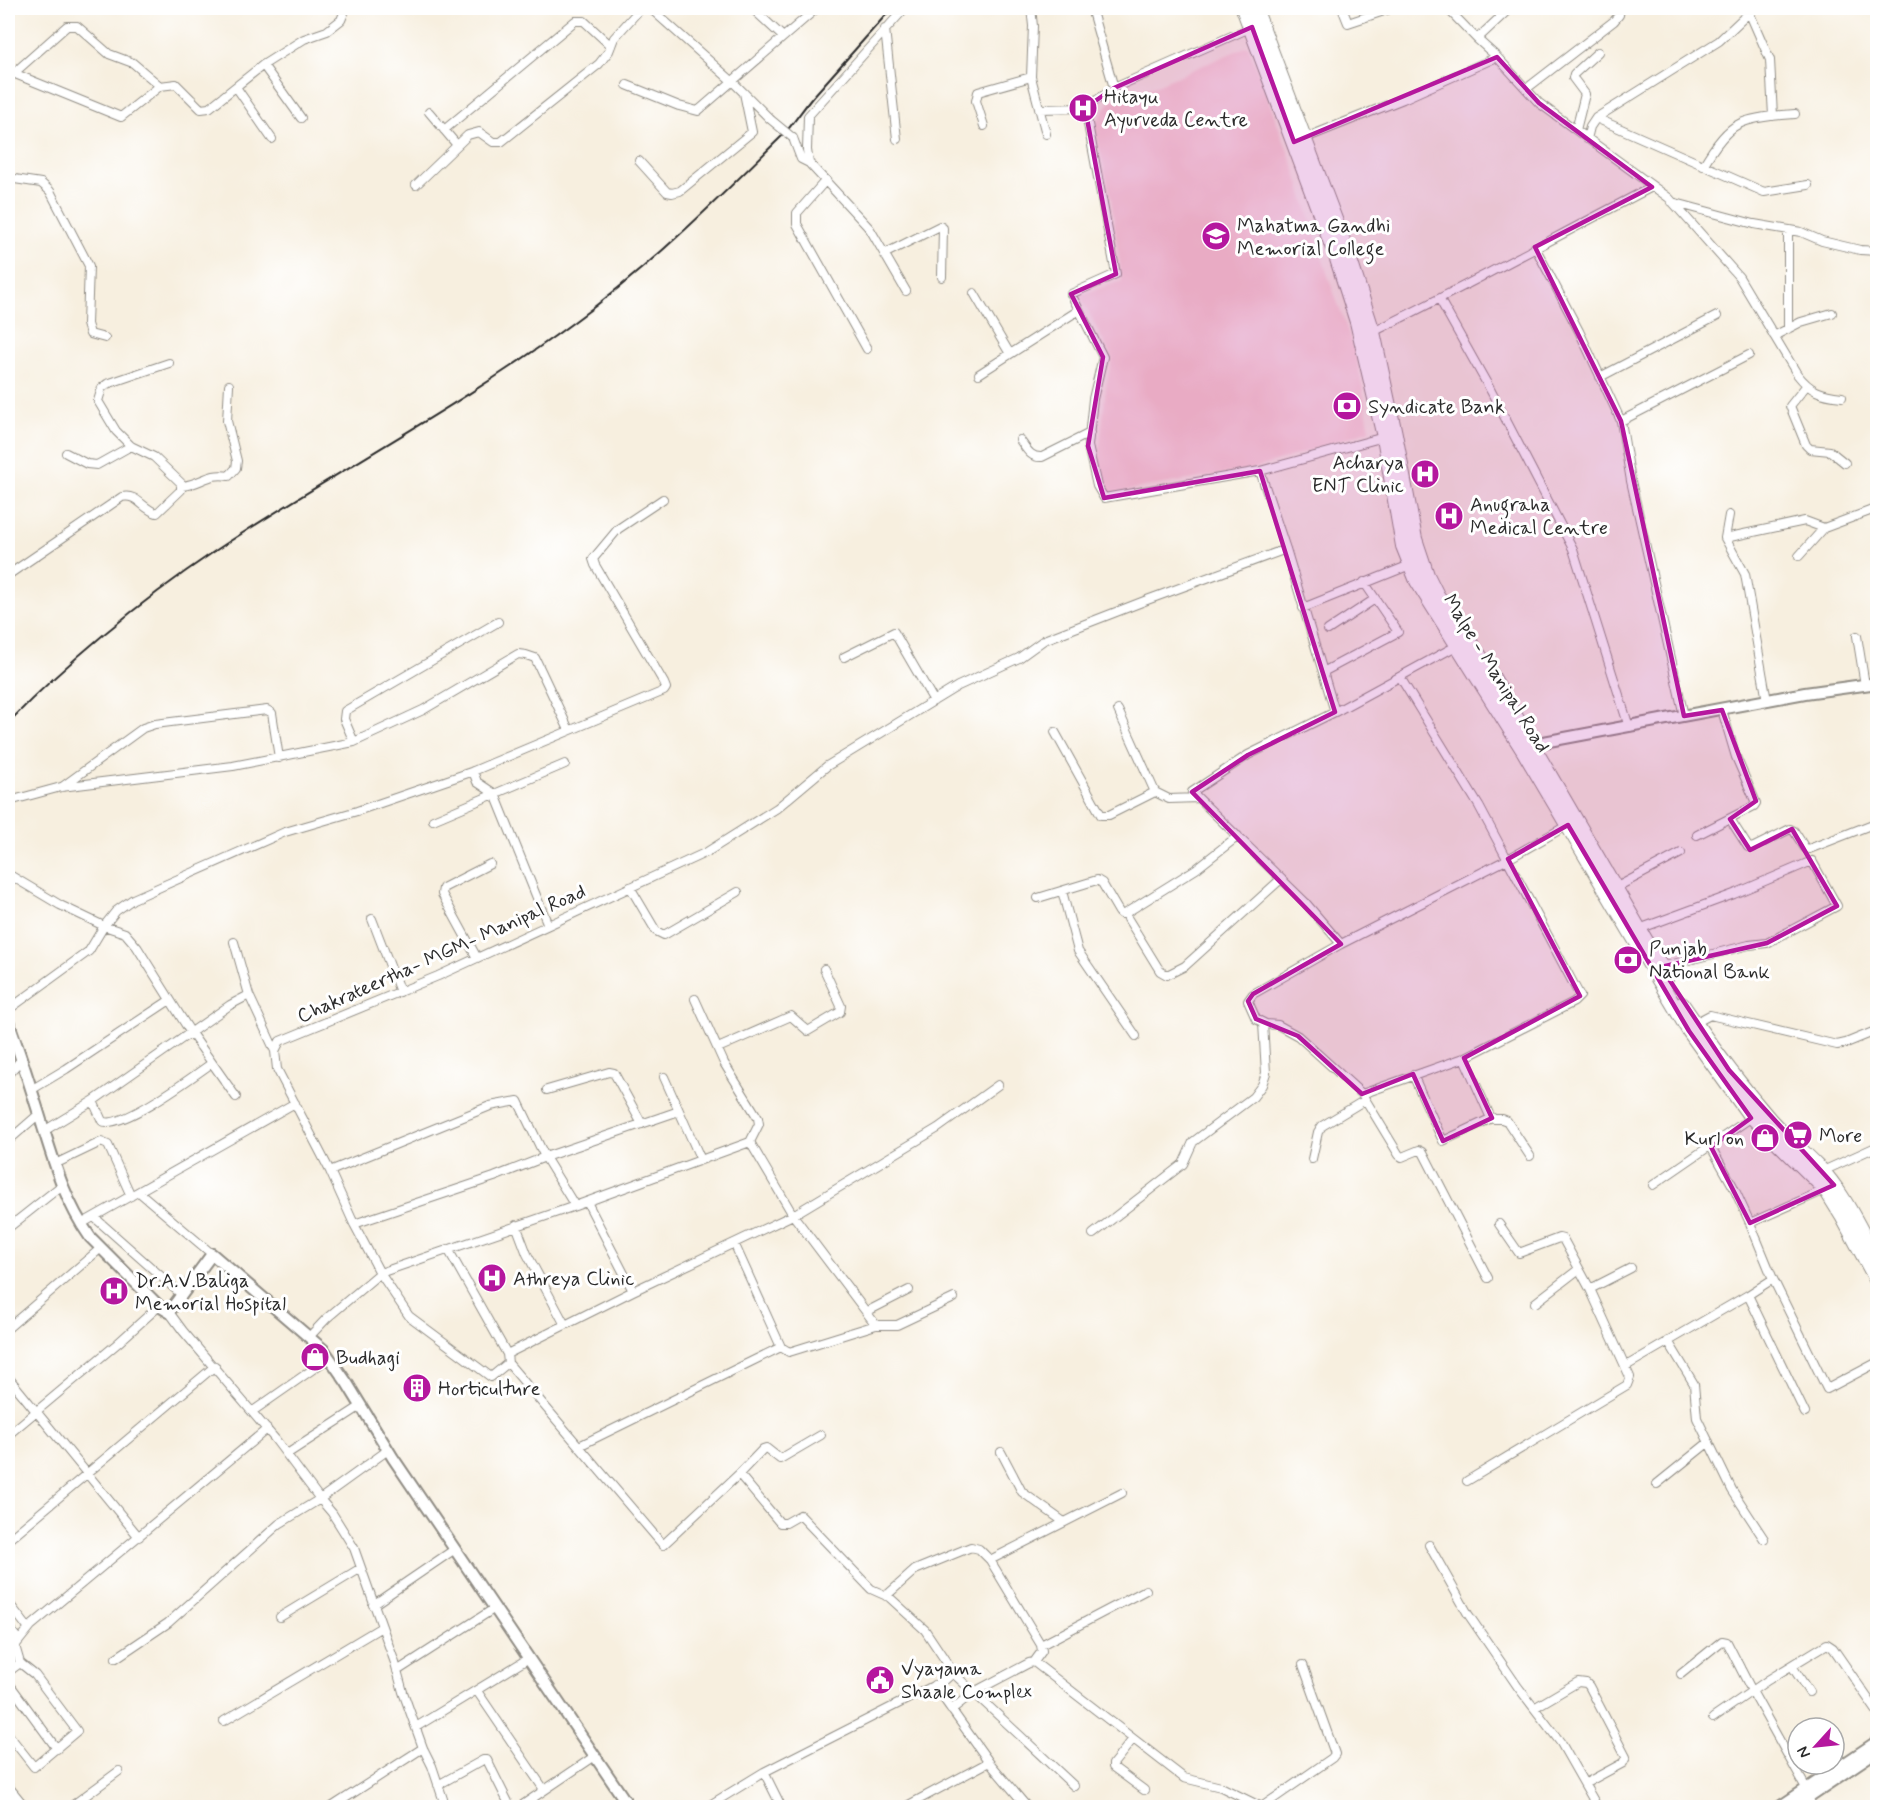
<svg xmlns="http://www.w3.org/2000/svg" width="1885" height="1815" font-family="Mynerve,sans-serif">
  <rect width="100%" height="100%" fill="#fff"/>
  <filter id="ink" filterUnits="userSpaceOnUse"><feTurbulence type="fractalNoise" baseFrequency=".0167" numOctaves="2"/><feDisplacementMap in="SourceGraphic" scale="12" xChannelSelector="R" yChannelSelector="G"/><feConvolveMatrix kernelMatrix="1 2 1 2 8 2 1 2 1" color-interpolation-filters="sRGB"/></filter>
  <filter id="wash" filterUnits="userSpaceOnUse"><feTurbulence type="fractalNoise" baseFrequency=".008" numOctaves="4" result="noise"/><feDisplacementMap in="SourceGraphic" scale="24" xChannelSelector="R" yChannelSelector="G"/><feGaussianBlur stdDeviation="1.35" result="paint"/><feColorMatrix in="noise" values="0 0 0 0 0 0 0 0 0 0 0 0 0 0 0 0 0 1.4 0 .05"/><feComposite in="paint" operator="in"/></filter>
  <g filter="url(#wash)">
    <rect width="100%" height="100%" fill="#f7efdf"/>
    <path fill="#f7d0cd" d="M 1248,46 L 1294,167 L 1327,273 L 1356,354 L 1370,430 L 1254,469 L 1105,494 L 1098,463 L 1106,387 L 1112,358 L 1080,295 L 1122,281 L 1111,198 L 1094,125 L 1109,103 L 1145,90 Z"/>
  </g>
  <g filter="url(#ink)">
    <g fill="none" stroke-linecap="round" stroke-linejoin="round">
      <g stroke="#918d85" stroke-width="10">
        <path id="street" d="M 650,8 L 733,82 L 770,119
          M 752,8 L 783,37
          M 905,8 L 808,116 L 807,150 L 809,163 L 870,229 L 906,291
          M 1031,8 L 1033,26 L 1031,77 L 1046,134
          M 1091,8 L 1114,88
          M 1342,8 L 1348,23 L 1393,8
          M 1447,8 L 1477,39 L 1497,57 L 1539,103 L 1669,198 L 1739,277 L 1797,374 C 1810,391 1821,395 1842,397
          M 1749,12 L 1770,60 L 1773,116
          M 1252,27 L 1114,88 L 1085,108 L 1116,274 L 1071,294 L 1103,357 L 1093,399 L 1088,446 L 1097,486 L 1104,498 L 1260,471 L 1384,437
          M 885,29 L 897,139
          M 1477,39 L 1510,8
          M 263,65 L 301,118
          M 8,71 L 121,117 L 160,86 L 176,84 L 201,109 L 209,108 L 263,65 L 304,39 L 327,31 L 341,20 L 346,8
          M 14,73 L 67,26 L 77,26 L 109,54 L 133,63 L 160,86
          M 627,85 L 679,106 L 698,111 L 817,8
          M 236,87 L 272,139
          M 1526,89 L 1614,21 L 1619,15 L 1620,8
          M 1039,109 L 1085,108
          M 429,112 L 457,145
          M 1596,118 L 1764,192 L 1808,185
          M 984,126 L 976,101 L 978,92 L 1031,77
          M 444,130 L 575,21 L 584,21 L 611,46
          M 1576,130 L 1585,94 L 1573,78 L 1574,74 L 1598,52
          M 793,138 L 801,159 L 809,163
          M 1305,138 L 1403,99 L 1497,57
          M 1587,139 L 1590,127 L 1596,118 L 1719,41 L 1754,8
          M 639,161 L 667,192 L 672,193 L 680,191 L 752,132 L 744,93
          M 1703,166 C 1711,152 1724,131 1739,124 C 1753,117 1779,115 1795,114
          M 8,178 L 41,183 L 50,191 L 89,266 L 87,324 L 90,334 L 105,338
          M 826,180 L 797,213 L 797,224 L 867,349
          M 416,185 L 468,135 L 479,132 L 493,142 L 501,142 L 599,64 L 609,51 L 614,38 L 641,8
          M 1672,202 L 1754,224 L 1801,232 L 1822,241 L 1860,250 L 1878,251
          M 1788,230 L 1788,329
          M 1535,247 L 1579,331 L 1621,421 L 1631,481 L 1684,716
          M 884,254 L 940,226 L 943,228 L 942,277
          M 974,293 L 1010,354
          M 1440,300 L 1491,391 L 1573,549 L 1629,727
          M 1373,332 C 1467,286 1559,235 1652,187
          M 1774,336 L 1801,322 L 1832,313
          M 979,374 L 1079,310
          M 1600,377 L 1717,316
          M 1806,386 L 1790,406 L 1806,445 L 1810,449 L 1830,451 L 1845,463
          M 1621,421 L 1749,355
          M 1020,440 C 1026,448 1030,458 1042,457 L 1090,433
          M 66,453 L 87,464 L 97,465 L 131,446
          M 1260,471 L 1286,549 L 1335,712
          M 182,486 C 202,484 208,472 229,476 L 236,468 L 237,461 L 227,421 L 229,385
          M 1729,515 L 1725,538 L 1745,574 L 1767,701
          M 1725,538 L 1805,521 L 1824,528 L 1875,509
          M 1799,556 L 1824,528
          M 8,575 L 122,497 C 137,493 143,510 157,513 L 181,490 L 181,483 L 154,457 L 131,446 L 116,431 L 98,401 L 102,388 L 107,384 L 169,363
          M 1303,608 L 1410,565
          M 1328,630 L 1375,599
          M 1857,636 L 1865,685
          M 1458,645 L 1335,712 L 1248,755 L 1192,792 L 1305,902 L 1341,944 L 1508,859 L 1568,825
          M 844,657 L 894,632 L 934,701
          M 1323,672 L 1398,632 L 1364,582
          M 1118,710 L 1155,792 L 1169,799 L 1198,798
          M 1055,732 L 1101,815 L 1109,815 L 1155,792
          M 354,742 L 344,719 L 345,711 L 498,622
          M 473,771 L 477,782 L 495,794 L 548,925
          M 62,787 L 143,728 L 155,724 L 267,710 L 272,713 L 279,758
          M 8,804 L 13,800 L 61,787 L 233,766 L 354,742 L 423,710 L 518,654 L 526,655 L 535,658 L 569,730
          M 1730,819 L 1748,847 L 1752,848 L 1790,829 L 1794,831 L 1805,848 L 1809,849 L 1878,822
          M 433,820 L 565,764
          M 1697,835 L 1754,806 L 1756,803 L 1736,757 L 1722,710
          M 8,874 L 60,905 L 104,926 L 125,933 L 137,947 L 191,1033 L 236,1097
          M 630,887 L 656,931 L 664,935 L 738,892
          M 1615,888 L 1681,853
          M 1062,891 L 1078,951 L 1136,1036
          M 1038,898 L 1097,880 L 1102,883 L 1119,912 L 1121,914 L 1124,914 L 1196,869 L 1238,836
          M 372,919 L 400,992
          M 1128,919 L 1160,971 L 1167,975 L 1185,966 L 1281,879
          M 1639,929 L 1734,894 L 1812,861 L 1837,906 L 1767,943 L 1749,945 L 1661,967
          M 234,942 L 249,995 L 275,1051
          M 1341,944 L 1253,994 L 1248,1001 L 1256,1019 L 1266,1024 L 1278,1025 L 1298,1036 L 1362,1094 L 1464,1058 L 1574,1002 L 1580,996 L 1479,806 L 1400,677
          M 477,958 L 442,894 L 443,888 L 490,864
          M 695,999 L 724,1063 L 758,1118 L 759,1124 L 750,1142
          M 8,1010 L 89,951 L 104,926 L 116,911 L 133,899 L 285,832 L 357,811 L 471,772 L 664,691 L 666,688 L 664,683 L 595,565 L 593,559 L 618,529 L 663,499
          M 1695,1023 L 1710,1015 L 1837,1045 L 1846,1043 L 1878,1030
          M 718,1048 L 791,1016 L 808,1031 L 840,1012 L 841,1006 L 824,969
          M 1464,1058 L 1490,1116 L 1494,1119 L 1502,1119 L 1507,1121 L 1530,1156
          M 8,1074 L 22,1059
          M 1413,1075 L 1443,1141 L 1492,1118
          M 664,1077 L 701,1160
          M 31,1090 L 66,1069 L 170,1000
          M 547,1090 L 609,1072 L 614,1073 L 642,1124
          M 1362,1094 L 1399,1155 L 1402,1157 L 1419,1150 L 1423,1152 L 1488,1278
          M 93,1101 L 102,1121 C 120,1131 195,1075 212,1063
          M 679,1111 L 545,1157 L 575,1206 L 380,1273 L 409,1316 L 491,1377 L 508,1363 L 663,1545 L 739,1474 L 780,1523 L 786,1523 L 800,1515 L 871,1589 L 889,1597 L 925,1630 L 951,1669 L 953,1673 L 945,1680 L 764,1772 L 705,1808
          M 44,1131 L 93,1101 L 230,1005 L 249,995
          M 8,1141 L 39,1114
          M 1711,1147 L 1733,1186 L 1750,1223
          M 1312,1159 L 1318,1132 L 1322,1126 L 1365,1100
          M 55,1164 L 101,1142 L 108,1145 L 131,1196
          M 330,1171 L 354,1224
          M 1823,1171 L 1878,1146
          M 1653,1185 L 1752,1117
          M 139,1192 L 212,1254
          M 587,1202 L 633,1291
          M 575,1206 L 750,1142 L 793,1215 L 876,1325
          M 94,1217 L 182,1295
          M 81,1224 L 295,1103
          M 516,1225 L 527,1254 L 565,1325
          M 8,1228 L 61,1186
          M 1093,1234 L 1183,1164 L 1193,1142 L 1253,1097 L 1262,1085 L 1266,1073 L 1263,1023
          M 734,1243 L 781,1347 L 789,1352 L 876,1325 L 897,1325 L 954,1298
          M 448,1249 L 507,1354
          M 1773,1279 L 1827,1389 L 1878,1362
          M 1590,1289 L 1631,1268
          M 1748,1295 L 1805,1413
          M 1535,1303 L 1579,1269
          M 169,1312 L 183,1331 L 275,1439 L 320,1499 L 332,1513 L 354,1548 L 395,1663 L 403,1692 L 423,1748 L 432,1766 L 446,1808
          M 866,1312 L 909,1290
          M 8,1328 L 101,1248
          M 309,1337 L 327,1318 L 380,1273 L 354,1224 L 494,1177 L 545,1157 L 518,1101 L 490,1106 L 330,1171 L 277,1069 L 275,1051 L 280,1041 L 438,976 L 707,852 L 777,808 L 827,766 L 958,686 L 1019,658 L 1044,640 L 1147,600 L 1286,549
          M 1668,1341 L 1694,1384 L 1697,1418 L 1732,1490 L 1764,1539
          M 508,1363 L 507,1354 L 633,1291 L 793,1215 L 938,1128 L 998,1085
          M 1626,1366 L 1748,1295 L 1773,1279 L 1750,1223 L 1827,1189
          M 8,1377 L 139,1537
          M 253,1411 L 329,1358
          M 8,1435 L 118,1343 L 159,1306
          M 579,1446 L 781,1347
          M 1001,1452 L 1022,1492 L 1064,1522
          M 287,1454 L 361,1406
          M 739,1474 L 763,1449 L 766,1448 L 780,1459 L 821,1435
          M 1467,1481 L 1627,1385 L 1630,1377 L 1590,1289 L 1563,1239 L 1559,1238 L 1519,1253 L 1499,1224
          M 1657,1484 L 1709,1442
          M 8,1540 L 215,1366
          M 1429,1545 L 1468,1614 L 1518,1687 L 1561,1743 L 1598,1808
          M 886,1596 L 915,1570 L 971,1547 L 979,1549 L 990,1560
          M 8,1602 L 28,1628
          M 373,1605 L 455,1549
          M 280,1617 L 361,1568
          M 8,1627 L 19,1640
          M 1041,1645 L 1146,1590
          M 116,1658 L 168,1623 L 279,1524 L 320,1499 L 388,1450
          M 1034,1662 L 1042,1651 L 1041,1645 L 990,1560 L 1122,1493
          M 1792,1666 L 1809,1692
          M 397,1671 L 495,1608
          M 8,1672 L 20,1663 L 15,1646 L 31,1626 L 267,1429
          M 953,1673 L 1074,1786
          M 1681,1674 L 1722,1641 L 1727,1642 L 1752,1691 L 1806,1788
          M 8,1682 L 57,1749
          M 934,1685 L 989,1762 L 1028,1808
          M 477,1691 L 543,1788 L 546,1789
          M 1534,1708 L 1578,1682 L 1586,1683 L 1589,1686 L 1626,1757 L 1623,1763 L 1586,1783
          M 951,1710 L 974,1692 L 1029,1663 L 1034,1662 L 1184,1778 L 1221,1787 L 1264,1808
          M 1713,1718 L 1768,1680 L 1827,1644 L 1833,1648 L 1878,1713
          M 224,1721 L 380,1628
          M 416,1727 L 529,1658
          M 8,1734 L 34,1767 L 77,1731 L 35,1675 L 20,1663
          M 1133,1739 L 1113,1764 L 1113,1767 L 1144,1790
          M 764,1772 L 782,1808
          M 438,1785 L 483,1760 L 487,1760 L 511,1808
          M 8,1786 L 26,1808
          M 1808,1797 L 1813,1808
          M 1263,1806 L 1332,1758 L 1335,1754 L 1303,1665
          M 69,1808 L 119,1771
          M 330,1808 L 423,1748
          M 518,1808 L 595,1756
          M 903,1808 L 989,1762"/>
      </g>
      <g stroke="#918d85" stroke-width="14">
        <path id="secondary" d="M 1533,744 L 1805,693 L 1878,683
          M 8,1021 C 21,1056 32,1091 43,1127 C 55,1166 66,1203 90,1237 L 159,1306 L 169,1312 L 212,1254 L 324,1350 L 347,1383 L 393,1458 L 630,1808
          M 1778,1808 L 1878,1741
          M 1792,1808 L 1878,1750"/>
      </g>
      <g stroke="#918d85" stroke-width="16">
        <path id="highway" d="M 1243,8 L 1337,259 L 1357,322 L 1384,437 L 1403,546 L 1417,581 L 1523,750 L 1689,1031 L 1748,1113 L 1826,1190 L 1842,1216 L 1878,1283
          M 1255,8 L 1347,251 L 1373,332 L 1395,434 L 1415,539 L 1427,575 L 1437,595 L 1484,662 L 1667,977
          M 1682,1004 C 1710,1045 1739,1084 1771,1121 C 1792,1144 1817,1161 1835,1187 C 1852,1210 1864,1237 1878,1263"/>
      </g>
      <use href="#street" stroke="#fff" stroke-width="8"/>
      <use href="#secondary" stroke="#fff" stroke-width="10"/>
      <use href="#highway" stroke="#fff" stroke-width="14"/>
      <path stroke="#2b2b2b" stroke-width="2" d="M 8,723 C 70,659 141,601 215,551 C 334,472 460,407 574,322 C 650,267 717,200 784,134 C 794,123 802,110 812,98 C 839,68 865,38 892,8"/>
      <g stroke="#918d85" stroke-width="10" stroke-linecap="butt">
        <path id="street-bridge" d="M 770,119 L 793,138"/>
      </g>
      <use href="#street-bridge" stroke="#fff" stroke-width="8"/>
    </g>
  </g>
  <path fill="#b5179e" fill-opacity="0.2" stroke="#b5179e" stroke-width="4.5" stroke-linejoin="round" d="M 1252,27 L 1294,142 L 1497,57 L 1539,103 L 1652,187 L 1535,247 L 1621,421 L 1684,716 L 1722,710 L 1756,801 L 1730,819 L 1750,850 L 1792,829 L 1837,906 L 1767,943 L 1661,967 L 1729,1070 L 1834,1185 L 1750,1223 L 1711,1147 L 1751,1118 L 1689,1031 L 1568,825 L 1508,859 L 1580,996 L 1464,1058 L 1492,1118 L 1443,1141 L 1413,1074 L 1362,1094 L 1298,1036 L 1256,1019 L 1248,1001 L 1253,994 L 1341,944 L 1192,792 L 1248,755 L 1335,712 L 1260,471 L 1104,498 L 1088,446 L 1103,357 L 1071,294 L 1116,274 L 1085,108 L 1114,88 Z"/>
  <defs>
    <g id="hospital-disc" transform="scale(1.5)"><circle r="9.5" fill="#b5179e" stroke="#fff"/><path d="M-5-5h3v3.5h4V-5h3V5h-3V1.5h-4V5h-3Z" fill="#fff"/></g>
    <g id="university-disc" transform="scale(1.5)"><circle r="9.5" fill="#b5179e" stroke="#fff"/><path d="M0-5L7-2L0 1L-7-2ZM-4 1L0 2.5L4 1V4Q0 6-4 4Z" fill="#fff"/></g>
    <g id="bank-disc" transform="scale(1.5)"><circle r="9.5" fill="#b5179e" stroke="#fff"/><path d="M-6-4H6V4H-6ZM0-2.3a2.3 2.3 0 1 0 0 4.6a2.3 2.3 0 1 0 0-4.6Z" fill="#fff"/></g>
    <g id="supermarket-disc" transform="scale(1.5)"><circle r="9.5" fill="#b5179e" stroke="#fff"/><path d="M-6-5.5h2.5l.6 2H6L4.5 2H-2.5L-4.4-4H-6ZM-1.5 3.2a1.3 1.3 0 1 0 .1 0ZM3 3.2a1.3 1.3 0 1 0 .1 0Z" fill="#fff"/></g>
    <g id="shop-disc" transform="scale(1.5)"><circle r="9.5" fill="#b5179e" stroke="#fff"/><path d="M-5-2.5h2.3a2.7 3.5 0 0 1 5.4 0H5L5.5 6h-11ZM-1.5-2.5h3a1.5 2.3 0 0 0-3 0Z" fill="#fff"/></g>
    <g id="building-disc" transform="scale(1.5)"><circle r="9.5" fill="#b5179e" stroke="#fff"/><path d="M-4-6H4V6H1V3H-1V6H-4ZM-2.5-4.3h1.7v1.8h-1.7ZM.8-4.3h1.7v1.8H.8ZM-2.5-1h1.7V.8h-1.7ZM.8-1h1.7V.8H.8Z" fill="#fff"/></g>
    <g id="civic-disc" transform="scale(1.5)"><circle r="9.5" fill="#b5179e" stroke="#fff"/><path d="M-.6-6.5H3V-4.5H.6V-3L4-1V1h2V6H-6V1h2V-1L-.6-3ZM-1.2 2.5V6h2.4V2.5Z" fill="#fff"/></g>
  </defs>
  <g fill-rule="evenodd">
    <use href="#hospital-disc" x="1083" y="108"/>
    <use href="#university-disc" x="1216" y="236"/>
    <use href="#bank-disc" x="1347" y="406"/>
    <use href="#hospital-disc" x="1425" y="474"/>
    <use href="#hospital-disc" x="1449" y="516"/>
    <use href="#bank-disc" x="1628" y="960"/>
    <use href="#supermarket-disc" x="1798" y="1135"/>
    <use href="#shop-disc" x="1765" y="1138"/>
    <use href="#hospital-disc" x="492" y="1278"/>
    <use href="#hospital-disc" x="114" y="1291"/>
    <use href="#shop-disc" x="315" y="1357"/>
    <use href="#building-disc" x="417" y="1388"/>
    <use href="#civic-disc" x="880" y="1680"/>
  </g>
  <g text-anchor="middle" stroke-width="6" stroke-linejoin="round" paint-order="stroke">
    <g font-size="20" fill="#2b2b2b" stroke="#fff" text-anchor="start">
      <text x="1104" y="103">Hitayu<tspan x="1104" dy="23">Ayurveda Centre</tspan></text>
      <text x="1237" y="232">Mahatma Gandhi<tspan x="1237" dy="23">Memorial College</tspan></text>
      <text x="1368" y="413">Syndicate Bank</text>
      <text x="1404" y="469" text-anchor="end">Acharya<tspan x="1404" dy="23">ENT Clinic</tspan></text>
      <text x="1470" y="511">Anugraha<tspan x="1470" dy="23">Medical Centre</tspan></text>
      <text x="1649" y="955">Punjab<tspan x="1649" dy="23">National Bank</tspan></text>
      <text x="1819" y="1142">More</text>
      <text x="1744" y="1145" text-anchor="end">Kurl on</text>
      <text x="513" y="1285">Athreya Clinic</text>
      <text x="135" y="1287">Dr.A.V.Baliga<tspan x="135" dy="23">Memorial Hospital</tspan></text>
      <text x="336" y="1364">Budhagi</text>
      <text x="438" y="1395">Horticulture</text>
      <text x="901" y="1675">Vyayama<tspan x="901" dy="23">Shaale Complex</tspan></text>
    </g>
    <g font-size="20" fill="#2b2b2b" stroke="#fff">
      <text transform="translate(1497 673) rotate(58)" y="7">Malpe - Manipal Road</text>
      <text transform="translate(441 953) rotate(-24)" y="7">Chakrateertha- MGM- Manipal Road</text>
    </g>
  </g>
  <rect width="1885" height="1815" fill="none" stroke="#fff" stroke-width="30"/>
  <g transform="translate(1816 1746) rotate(243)"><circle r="28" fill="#ffffff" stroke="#aaaaaa" stroke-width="1.5"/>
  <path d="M0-4.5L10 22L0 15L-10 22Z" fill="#b5179e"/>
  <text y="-9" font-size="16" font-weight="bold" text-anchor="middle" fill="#2b2b2b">N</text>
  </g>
</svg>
